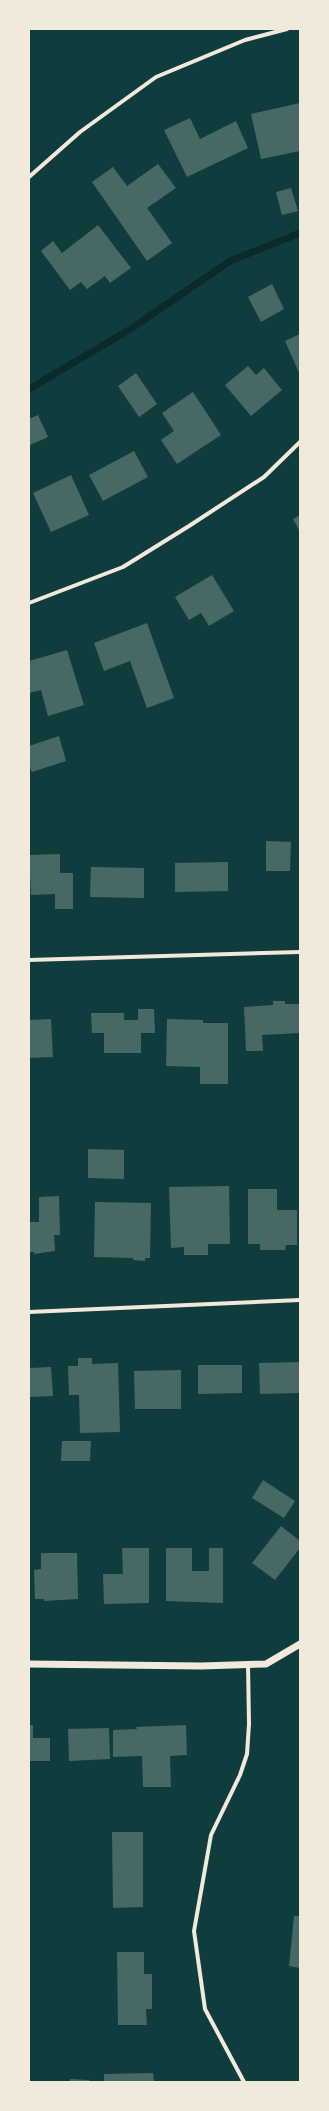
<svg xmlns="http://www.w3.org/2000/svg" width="329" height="2111" font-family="Karla,sans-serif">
  <rect width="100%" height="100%" fill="#0f3d3e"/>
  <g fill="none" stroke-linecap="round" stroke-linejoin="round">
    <path stroke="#0a2a2b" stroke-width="7" d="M 29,389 L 129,330 L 230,261 L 300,233"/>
  </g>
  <path fill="#486865" d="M 300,103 L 300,151 L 261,159 L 251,114 Z
    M 190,118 L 200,139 L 236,121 L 248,148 L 187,177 L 164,130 Z
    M 158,164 L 176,188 L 147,208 L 172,243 L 147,261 L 92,182 L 113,167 L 127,186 Z
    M 291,188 L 298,211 L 282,215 L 276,192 Z
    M 98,225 L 131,268 L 110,283 L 105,276 L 87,289 L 81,282 L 70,290 L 41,251 L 53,241 L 62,253 Z
    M 272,284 L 284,309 L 261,322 L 248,297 Z
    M 300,334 L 300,375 L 285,341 Z
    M 248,366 L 256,375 L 264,368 L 282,390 L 251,416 L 225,385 Z
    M 136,373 L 157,404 L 139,417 L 118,386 Z
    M 193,392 L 221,435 L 177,464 L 161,440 L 174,431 L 162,413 Z
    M 38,415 L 48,437 L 30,445 L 29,419 Z
    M 134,451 L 148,477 L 103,501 L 89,475 Z
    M 71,475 L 89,515 L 51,532 L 33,493 Z
    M 300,515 L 300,532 L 293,519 Z
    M 212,575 L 234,611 L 209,626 L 201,613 L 189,620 L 175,597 Z
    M 147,623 L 174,698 L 147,708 L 130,661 L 104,671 L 94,643 Z
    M 67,650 L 84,705 L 48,716 L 41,690 L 29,693 L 29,661 Z
    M 59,736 L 66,761 L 32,772 L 29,765 L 29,746 Z
    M 266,841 L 291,842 L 290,871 L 266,871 Z
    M 60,854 L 60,873 L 73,873 L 73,909 L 55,909 L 55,894 L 31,895 L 29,855 Z
    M 228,862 L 228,891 L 175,892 L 175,863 Z
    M 91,867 L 144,868 L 144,898 L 90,897 Z
    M 273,1001 L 285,1001 L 285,1004 L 300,1004 L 300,1033 L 262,1035 L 263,1051 L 246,1051 L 244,1007 L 273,1005 Z
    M 138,1009 L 154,1009 L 155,1033 L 141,1033 L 141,1053 L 104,1053 L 104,1033 L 92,1033 L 91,1013 L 124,1013 L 124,1020 L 138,1020 Z
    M 51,1019 L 53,1057 L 29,1058 L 29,1020 Z
    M 167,1019 L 203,1020 L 203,1023 L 228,1023 L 228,1084 L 200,1084 L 200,1067 L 166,1066 Z
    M 88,1149 L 124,1150 L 124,1179 L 88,1178 Z
    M 229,1186 L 230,1244 L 208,1244 L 208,1255 L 184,1255 L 184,1247 L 171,1248 L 169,1187 Z
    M 248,1189 L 277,1189 L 277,1210 L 297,1210 L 297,1245 L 286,1245 L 285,1250 L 260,1250 L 260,1244 L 248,1244 Z
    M 59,1196 L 60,1235 L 54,1235 L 55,1251 L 34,1254 L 34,1252 L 29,1252 L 29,1222 L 39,1222 L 39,1197 Z
    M 95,1202 L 151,1203 L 150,1258 L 145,1258 L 145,1261 L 133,1260 L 133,1258 L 94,1257 Z
    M 78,1358 L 92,1358 L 92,1364 L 118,1363 L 120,1432 L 80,1433 L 79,1395 L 69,1395 L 68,1366 L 78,1366 Z
    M 300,1362 L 300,1393 L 260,1394 L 259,1363 Z
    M 198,1365 L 242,1365 L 242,1393 L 198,1394 Z
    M 51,1367 L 53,1396 L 29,1397 L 29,1368 Z
    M 181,1370 L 181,1409 L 135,1409 L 134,1371 Z
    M 62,1441 L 91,1441 L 90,1461 L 61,1461 Z
    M 263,1480 L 295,1501 L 284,1518 L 252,1498 Z
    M 281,1526 L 300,1541 L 300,1548 L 275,1580 L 252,1563 Z
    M 122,1548 L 149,1548 L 149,1603 L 104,1604 L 103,1574 L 123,1574 Z
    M 166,1548 L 192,1548 L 192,1571 L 209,1571 L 209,1548 L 223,1548 L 223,1603 L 166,1601 Z
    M 41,1553 L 77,1553 L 78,1599 L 44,1601 L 44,1599 L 35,1599 L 34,1570 L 41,1569 Z
    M 29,1725 L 33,1725 L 33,1738 L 50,1738 L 50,1761 L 29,1761 Z
    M 186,1725 L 187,1755 L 170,1756 L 171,1787 L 143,1787 L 142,1756 L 113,1757 L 113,1730 L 137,1729 L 136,1727 Z
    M 109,1728 L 110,1759 L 69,1761 L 68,1729 Z
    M 112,1832 L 143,1832 L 143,1907 L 113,1908 Z
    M 294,1916 L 300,1916 L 300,1968 L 289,1966 Z
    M 117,1952 L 144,1952 L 144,1974 L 152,1974 L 152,2009 L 146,2009 L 147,2025 L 118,2025 Z
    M 153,2073 L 154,2082 L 104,2082 L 104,2074 Z
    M 70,2079 L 89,2080 L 89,2082 L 70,2082 Z"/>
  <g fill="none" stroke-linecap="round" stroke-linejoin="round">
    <path stroke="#f1e9da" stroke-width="4" d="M 29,177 L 80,132 L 156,77 L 245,40 L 287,29
      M 29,603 L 123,567 L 189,526 L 264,477 L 300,442
      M 29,960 L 300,952
      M 29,1312 L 300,1300
      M 244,2082 L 205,2009 L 194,1931 L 211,1835 L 240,1775 L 247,1754 L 249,1724 L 248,1664"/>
    <path stroke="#f1e9da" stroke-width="7" d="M 29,1664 L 201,1666 L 266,1664 L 300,1644"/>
  </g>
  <rect width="329" height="2111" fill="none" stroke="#f1e9da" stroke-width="60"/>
</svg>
